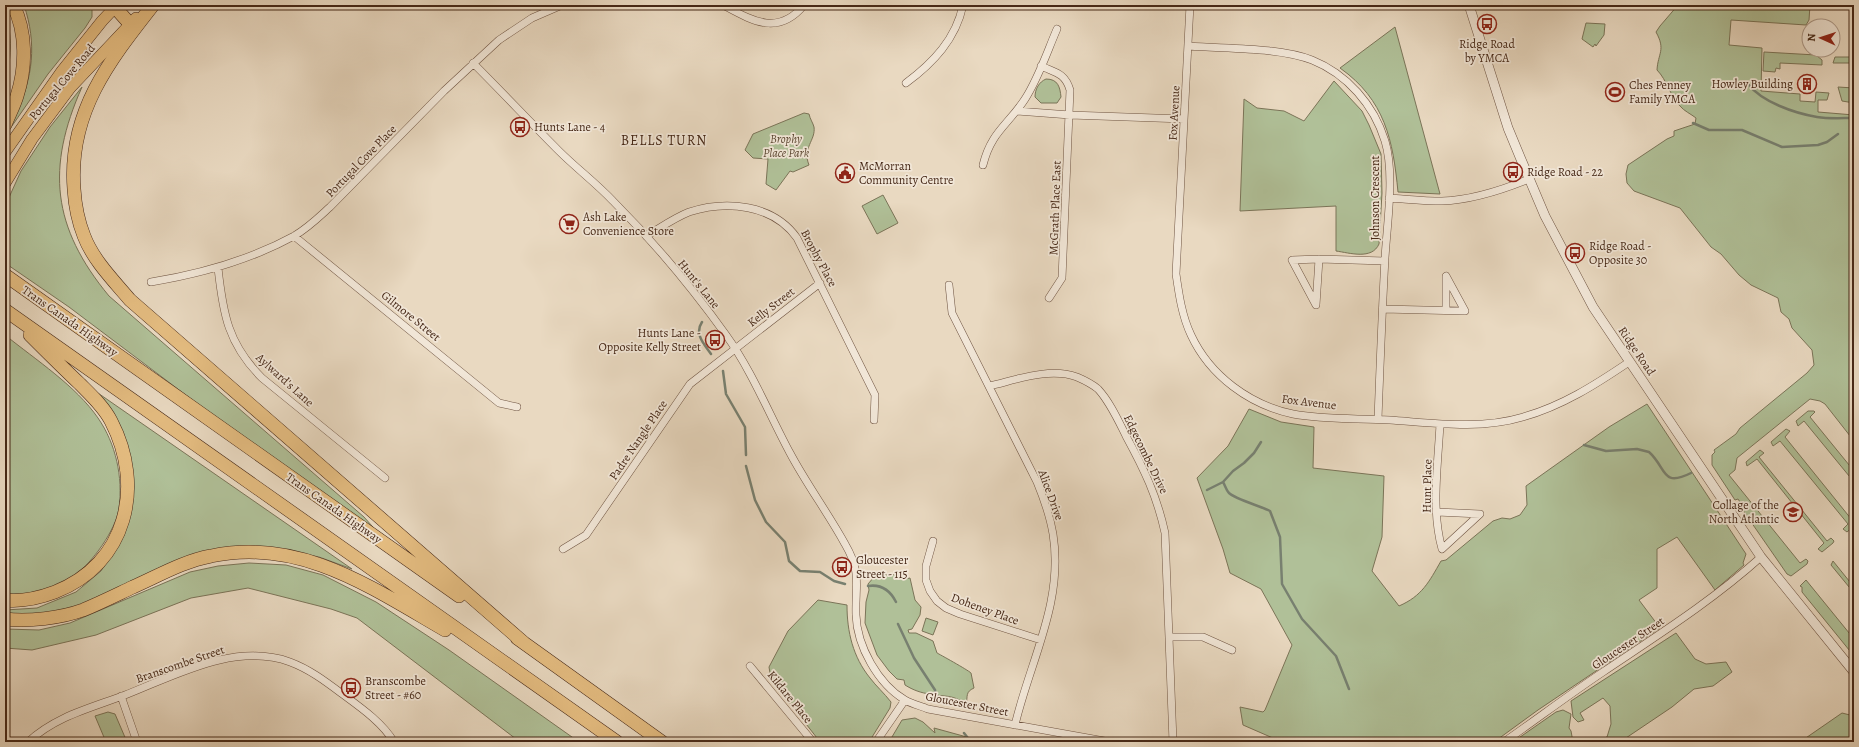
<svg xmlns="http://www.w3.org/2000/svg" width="1859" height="747" font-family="Alegreya,serif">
  <rect width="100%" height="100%" fill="#e9d9c1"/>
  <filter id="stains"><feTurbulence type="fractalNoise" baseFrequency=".005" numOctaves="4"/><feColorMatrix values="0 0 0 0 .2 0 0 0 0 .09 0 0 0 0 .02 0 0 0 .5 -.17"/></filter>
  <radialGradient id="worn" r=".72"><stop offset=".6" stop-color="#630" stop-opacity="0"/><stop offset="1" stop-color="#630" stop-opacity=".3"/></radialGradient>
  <path fill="#b0c098" stroke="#7b7458" d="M 24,5 L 92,5 L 92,17 L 85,28 L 48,74 L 5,136 C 7,128 13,121 16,114 C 33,77 37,44 24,5 Z
    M 1678,5 L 1810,5 L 1809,20 L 1806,25 L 1731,20 L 1729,45 L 1762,48 L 1761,91 L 1800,94 L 1800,101 L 1815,102 L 1816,92 L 1829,93 L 1827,100 L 1818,100 L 1818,112 L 1854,115 L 1854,441 L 1825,404 L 1820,401 L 1810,399 L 1737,458 L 1735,470 L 1729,475 L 1800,563 L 1806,559 L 1808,561 L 1807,564 L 1791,576 L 1787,574 L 1740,506 L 1742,505 L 1738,499 L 1735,500 L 1712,465 L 1712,455 L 1715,452 L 1714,450 L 1736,434 L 1740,428 L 1807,373 L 1814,365 L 1812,350 L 1792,328 L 1789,319 L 1781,312 L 1778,298 L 1751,285 L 1739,275 L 1721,254 L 1711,247 L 1680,208 L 1634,191 L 1627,183 L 1626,174 L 1628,165 L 1667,139 L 1674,136 L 1674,131 L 1695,124 L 1696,118 C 1691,114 1684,111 1680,106 C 1670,96 1667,80 1657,70 C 1658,53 1666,50 1656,32 L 1660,26 Z
    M 5,11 C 13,36 11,60 5,85 Z
    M 1586,23 L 1605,24 L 1604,35 L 1596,46 L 1595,44 L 1593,47 L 1582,39 Z
    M 1395,27 L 1440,194 L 1398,192 C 1393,140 1385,100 1340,68 Z
    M 1764,52 L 1816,55 L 1822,60 L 1822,65 L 1780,63 L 1780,69 L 1776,68 L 1775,72 L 1763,71 Z
    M 1835,57 L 1854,57 L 1854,63 L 1833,63 Z
    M 1046,79 C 1058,79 1060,87 1061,97 L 1057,103 L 1041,103 L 1035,97 C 1035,89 1039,82 1046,79 Z
    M 1334,81 L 1362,111 L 1369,125 L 1381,154 L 1382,193 L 1379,244 C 1372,260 1350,253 1336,251 L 1336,206 L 1240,211 L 1244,99 L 1257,108 L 1284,111 L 1304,121 Z
    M 82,87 C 46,168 52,227 109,296 L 364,517 L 380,535 L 215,417 L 69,307 L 5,263 L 6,204 L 21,171 L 50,127 Z
    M 1838,87 L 1854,88 L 1854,103 L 1842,101 Z
    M 804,113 L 809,114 C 810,119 813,123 814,127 C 816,140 802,148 809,165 L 793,172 L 790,171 L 776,190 L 766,184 L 768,159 L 753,158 L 745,150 L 753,134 Z
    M 883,195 L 898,223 L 877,234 L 862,206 Z
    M 5,335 C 36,360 76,386 98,418 C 116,444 123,477 119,508 C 116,530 92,563 74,576 C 55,591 29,594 5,595 Z
    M 95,391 L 352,569 L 319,557 L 291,551 L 222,549 L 70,609 L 46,615 L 5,616 L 5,610 L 37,608 L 76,592 L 101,571 L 124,535 L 132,502 L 128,447 L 119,423 Z
    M 1647,404 L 1746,554 L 1743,563 L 1744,565 L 1715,590 L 1677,537 L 1657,549 L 1657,588 L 1639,600 L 1660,628 L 1538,710 L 1494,742 L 1282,742 L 1243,725 L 1240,707 L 1263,712 L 1265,710 L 1292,645 L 1261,589 L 1230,573 L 1223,549 L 1197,478 L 1228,446 L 1249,409 L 1281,422 L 1314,427 L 1313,468 L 1384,476 L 1382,537 L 1372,571 L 1399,606 C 1422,596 1429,582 1441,561 L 1446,560 L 1493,521 L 1502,518 L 1510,519 L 1520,515 L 1527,505 L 1526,486 L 1609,427 Z
    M 1808,411 L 1814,411 L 1815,412 L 1810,417 L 1854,471 L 1854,482 L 1804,421 L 1798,426 L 1796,421 Z
    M 1786,429 L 1790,431 L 1785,437 L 1852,520 L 1854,519 L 1854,526 L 1847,532 L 1843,529 L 1848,524 L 1780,441 L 1773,446 L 1771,442 Z
    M 1760,450 L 1764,453 L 1759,457 L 1827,541 L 1831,538 L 1834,541 L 1833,543 L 1822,552 L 1818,549 L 1824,543 L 1757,459 L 1747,466 L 1746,462 Z
    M 1833,561 L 1854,587 L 1854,593 L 1831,565 Z
    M 249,563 L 286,565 L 323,575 L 376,602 L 449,650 L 579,742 L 526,742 L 516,739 L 357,618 L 331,609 L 248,588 L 191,598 L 96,635 L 32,650 L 5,648 L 5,629 L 39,630 L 70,623 L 190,572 L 218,566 Z
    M 892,574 L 905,579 L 910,578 L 915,600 L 921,607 L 920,615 L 912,629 L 908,630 L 909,633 L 916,633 L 933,641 L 937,653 C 939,654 968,670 971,673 L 974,688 C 965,692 968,696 966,705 C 955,694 943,697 930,694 C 921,693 913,690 905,685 L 904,680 L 897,679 L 889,671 L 877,655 L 865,623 L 866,602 L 869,590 L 868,584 L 874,577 Z
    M 1806,580 L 1854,639 L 1854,656 L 1802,592 L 1802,587 L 1800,586 Z
    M 818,600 L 847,605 C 847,632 853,657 870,678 C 876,686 884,693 891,702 L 890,708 L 869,742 L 822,742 L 817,738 L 771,679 L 769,667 L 788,631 Z
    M 926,618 L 938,622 L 933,635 L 922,631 Z
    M 1676,633 L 1695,659 L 1706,664 L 1726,662 L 1732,672 L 1713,686 L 1694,689 L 1672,707 L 1620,742 L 1593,742 L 1607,737 L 1611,724 L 1610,706 L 1603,698 L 1580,713 L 1584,720 L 1578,722 L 1573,717 L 1571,701 Z
    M 1563,710 L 1571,714 L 1569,728 L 1571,731 L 1573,742 L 1513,742 L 1556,712 Z
    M 108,712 L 115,714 L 127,742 L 106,742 L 95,716 Z
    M 1842,713 L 1854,716 L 1854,742 L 1800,742 Z
    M 915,718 L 923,722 L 935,733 L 934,728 L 985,742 L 889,742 L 902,720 Z"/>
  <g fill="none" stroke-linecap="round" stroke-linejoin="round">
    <path stroke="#788070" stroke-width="2.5" d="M 1748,84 C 1762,102 1794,113 1817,117 C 1829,119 1842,118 1854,118
      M 1693,123 L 1709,130 L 1742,130 L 1782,147 L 1818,145 L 1827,142 L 1838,134
      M 702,322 C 694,334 704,344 711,354
      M 723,371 L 726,394 L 745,427 L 746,455
      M 1584,445 L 1606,451 L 1637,449 L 1649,452 C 1667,468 1661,488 1691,473
      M 746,466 L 755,500 L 766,522 L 785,542 L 789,561 L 800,571 L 820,572 L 834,581 L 845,584
      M 1223,482 C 1225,485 1226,490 1229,493 C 1235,499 1260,506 1270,511 L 1280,537 L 1282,584 L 1302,619 L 1336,656 L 1349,689
      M 1207,490 L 1223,482 L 1233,471 L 1244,463 L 1254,453 L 1261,442
      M 868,586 C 881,584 890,590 896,602
      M 898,624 L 914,658 L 935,690 L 936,697
      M 964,733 L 971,742
      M 1853,742 L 1854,738"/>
    <g stroke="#6f5442" stroke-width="8">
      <path id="minor" d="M 723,5 C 751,20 778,37 804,5
        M 1190,5 L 1176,274 C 1179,295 1182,316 1191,335 C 1210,376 1250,405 1293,414 C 1325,420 1358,418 1390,420 C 1433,423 1480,430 1523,417 C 1562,406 1595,385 1629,362
        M 1189,46 C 1226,49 1278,47 1312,60 C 1347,74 1374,105 1385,141 C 1395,174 1387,224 1385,258 C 1382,312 1380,366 1378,419
        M 473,63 C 502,92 530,122 559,151 C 576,168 596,183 613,201 C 653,241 693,289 726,335 C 752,371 769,414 790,453 C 807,485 828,513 845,544 C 862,573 855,585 856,615 C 857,646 878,684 905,700 C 912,704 921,706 928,709 L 1110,742
        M 1041,66 C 1056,73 1065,73 1070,90 L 1062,278 L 1049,298
        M 906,83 C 933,63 956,39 963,5
        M 1017,111 L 1070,115 L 1184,119
        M 983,165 C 991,132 1008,125 1025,99 C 1039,77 1047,52 1057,29
        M 1389,198 C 1406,199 1424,201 1442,201 C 1472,200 1502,190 1529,179
        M 294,236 L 499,403 L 517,407
        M 646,236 C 660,228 674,218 689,212 C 726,200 773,204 797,238 L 875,395 L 874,420
        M 1319,259 L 1316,305 L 1292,260 L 1319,259 L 1385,261
        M 218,268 C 223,314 228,344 262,378 L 385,478
        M 151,282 C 200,274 250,260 294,236 C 308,228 319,217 330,207 L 444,91 L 499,40 L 532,18 L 562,5
        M 949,285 L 952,313 L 1037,482 C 1044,499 1050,516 1053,534 C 1064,602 1030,661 1015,725
        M 1383,309 L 1465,311 L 1446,276 L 1446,310
        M 989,386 C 1016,380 1049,367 1077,377 C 1084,380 1092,384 1098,389 C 1110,402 1118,420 1126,436 C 1144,469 1157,496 1165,533 L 1173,742
        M 1437,512 L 1480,514 L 1442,549 C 1431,510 1438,464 1440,424
        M 933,541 L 926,566 L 926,580 L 930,591 L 937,601 L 946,608 L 960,614 L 1041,640
        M 563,549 L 586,535 L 690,384 L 820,283
        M 1169,637 L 1203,637 L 1232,650
        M 750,666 L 813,742
        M 121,696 L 137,742
        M 5,737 L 10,742
        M 28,742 C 56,716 91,708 125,695 C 176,675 235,642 290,662 C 309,669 325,681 341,693 C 360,707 382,722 394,742
        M 876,742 L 905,700
        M 1504,742 C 1537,719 1570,694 1603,672 C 1658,635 1712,601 1761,557"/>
    </g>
    <g stroke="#6f5442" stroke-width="10">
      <path id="tertiary" d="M 1469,5 L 1508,128 L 1520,157 L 1545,216 L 1593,307 L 1761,557 L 1854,672"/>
    </g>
    <g stroke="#462817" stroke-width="12">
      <path id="primary" d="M 5,152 L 62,71 L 102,21 L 117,5
        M 5,183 L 32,139 L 70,88 L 136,18"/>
    </g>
    <g stroke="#462817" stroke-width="14">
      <path id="motorway" d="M 113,5 L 130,24
        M 153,5 C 109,61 68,113 74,189 C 75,205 78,221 84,236 C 93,260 114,281 130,300 L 524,643
        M 5,125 C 9,115 14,106 17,96 C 26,68 27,32 13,5
        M 5,275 L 459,596
        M 5,310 L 617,742
        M 5,600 C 23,602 39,598 55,592 C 127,564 145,486 111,421 C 104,407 91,395 80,384 C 63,368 47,352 30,335
        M 5,619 C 28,622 61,618 83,610 C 100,603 116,595 133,587 C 158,576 184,561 211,556 C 300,537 372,588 445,630
        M 517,638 L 662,742"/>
    </g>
    <use href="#minor" stroke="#f1e6d7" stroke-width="7"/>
    <use href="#tertiary" stroke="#f1e6d7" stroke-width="9"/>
    <use href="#primary" stroke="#e4bc80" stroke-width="11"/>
    <use href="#motorway" stroke="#e4bc80" stroke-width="13"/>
  </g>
  <defs>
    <g id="bus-ring" transform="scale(1)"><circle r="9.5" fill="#f1e6d7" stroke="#8f2418" stroke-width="1.5"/><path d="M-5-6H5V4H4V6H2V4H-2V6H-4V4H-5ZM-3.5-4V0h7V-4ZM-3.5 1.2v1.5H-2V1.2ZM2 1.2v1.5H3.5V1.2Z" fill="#8f2418"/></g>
    <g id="building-ring" transform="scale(1)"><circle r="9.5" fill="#f1e6d7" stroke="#8f2418" stroke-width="1.5"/><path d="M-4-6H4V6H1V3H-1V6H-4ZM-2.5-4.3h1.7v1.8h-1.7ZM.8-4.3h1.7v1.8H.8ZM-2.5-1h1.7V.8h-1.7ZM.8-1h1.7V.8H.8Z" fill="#8f2418"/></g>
    <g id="stadium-ring" transform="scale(1)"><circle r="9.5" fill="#f1e6d7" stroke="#8f2418" stroke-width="1.5"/><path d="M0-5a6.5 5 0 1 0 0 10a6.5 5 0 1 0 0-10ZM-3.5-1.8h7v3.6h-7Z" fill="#8f2418"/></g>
    <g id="civic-ring" transform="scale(1)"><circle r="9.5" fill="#f1e6d7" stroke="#8f2418" stroke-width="1.5"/><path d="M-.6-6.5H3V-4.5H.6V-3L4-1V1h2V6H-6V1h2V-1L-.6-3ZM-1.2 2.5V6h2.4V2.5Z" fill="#8f2418"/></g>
    <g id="supermarket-ring" transform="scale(1)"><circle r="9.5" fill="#f1e6d7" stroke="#8f2418" stroke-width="1.5"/><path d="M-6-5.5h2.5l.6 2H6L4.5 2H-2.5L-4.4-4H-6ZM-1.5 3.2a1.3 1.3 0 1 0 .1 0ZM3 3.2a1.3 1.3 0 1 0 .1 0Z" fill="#8f2418"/></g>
    <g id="university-ring" transform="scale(1)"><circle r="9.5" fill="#f1e6d7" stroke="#8f2418" stroke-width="1.5"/><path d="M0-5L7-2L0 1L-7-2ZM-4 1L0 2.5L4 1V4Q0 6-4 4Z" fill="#8f2418"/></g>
  </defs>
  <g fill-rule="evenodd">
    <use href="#bus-ring" x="1487" y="24"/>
    <use href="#building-ring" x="1807" y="84"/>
    <use href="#stadium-ring" x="1615" y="92"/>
    <use href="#bus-ring" x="520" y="127"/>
    <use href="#bus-ring" x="1513" y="172"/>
    <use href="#civic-ring" x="845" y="173"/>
    <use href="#supermarket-ring" x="569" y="224"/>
    <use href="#bus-ring" x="1575" y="253"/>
    <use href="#bus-ring" x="715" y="340"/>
    <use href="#university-ring" x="1793" y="512"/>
    <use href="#bus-ring" x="842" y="567"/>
    <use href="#bus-ring" x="351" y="688"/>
  </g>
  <g text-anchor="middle" stroke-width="3.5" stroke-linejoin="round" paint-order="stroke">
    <g font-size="12" fill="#462817" stroke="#f1e6d7" text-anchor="start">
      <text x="1487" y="48" text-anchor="middle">Ridge Road<tspan x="1487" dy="14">by YMCA</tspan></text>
      <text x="1793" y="88" text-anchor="end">Howley Building</text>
      <text x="1629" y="89">Ches Penney<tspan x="1629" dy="14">Family YMCA</tspan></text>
      <text x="534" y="131">Hunts Lane - 4</text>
      <text x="859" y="170">McMorran<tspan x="859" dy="14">Community Centre</tspan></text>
      <text x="1527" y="176">Ridge Road - 22</text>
      <text x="583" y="221">Ash Lake<tspan x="583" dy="14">Convenience Store</tspan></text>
      <text x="1589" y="250">Ridge Road -<tspan x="1589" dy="14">Opposite 30</tspan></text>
      <text x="701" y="337" text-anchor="end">Hunts Lane -<tspan x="701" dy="14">Opposite Kelly Street</tspan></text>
      <text x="1779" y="509" text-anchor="end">Collage of the<tspan x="1779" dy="14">North Atlantic</tspan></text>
      <text x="856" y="564">Gloucester<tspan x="856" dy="14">Street - 115</tspan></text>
      <text x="365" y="685">Branscombe<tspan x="365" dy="14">Street - #60</tspan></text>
    </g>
    <g font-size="12" fill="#462817" stroke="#f1e6d7">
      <text transform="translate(62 82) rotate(-50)" y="4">Portugal Cove Road</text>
      <text transform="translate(1174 113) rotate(-87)" y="4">Fox Avenue</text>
      <text transform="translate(361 161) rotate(-46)" y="4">Portugal Cove Place</text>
      <text transform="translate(1375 198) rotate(-90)" y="4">Johnson Crescent</text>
      <text transform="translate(1055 208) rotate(-88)" y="4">McGrath Place East</text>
      <text transform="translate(819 258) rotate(62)" y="4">Brophy Place</text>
      <text transform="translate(699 284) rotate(51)" y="4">Hunt's Lane</text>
      <text transform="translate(771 307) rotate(-38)" y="4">Kelly Street</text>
      <text transform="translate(411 316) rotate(39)" y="4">Gilmore Street</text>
      <text transform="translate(70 321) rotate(35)" y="4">Trans Canada Highway</text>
      <text transform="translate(1637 351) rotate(56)" y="4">Ridge Road</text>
      <text transform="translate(285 380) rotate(42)" y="4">Aylward's Lane</text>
      <text transform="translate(1309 402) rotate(7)" y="4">Fox Avenue</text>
      <text transform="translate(638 440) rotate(-56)" y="4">Padre Nangle Place</text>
      <text transform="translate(1146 454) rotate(64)" y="4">Edgecombe Drive</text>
      <text transform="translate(1427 486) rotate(-89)" y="4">Hunt Place</text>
      <text transform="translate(1051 495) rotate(70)" y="4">Alice Drive</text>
      <text transform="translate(334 508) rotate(35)" y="4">Trans Canada Highway</text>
      <text transform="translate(985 609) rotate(20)" y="4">Doheney Place</text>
      <text transform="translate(1628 643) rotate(-34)" y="4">Gloucester Street</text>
      <text transform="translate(180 664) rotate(-19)" y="4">Branscombe Street</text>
      <text transform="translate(790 697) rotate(51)" y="4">Kildare Place</text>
      <text transform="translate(967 704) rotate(11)" y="4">Gloucester Street</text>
    </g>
    <g font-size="12" font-style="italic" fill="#5b4631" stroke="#f1e6d7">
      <text x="786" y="143">Brophy<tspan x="786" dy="14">Place Park</tspan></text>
    </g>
    <g font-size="14" letter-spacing="1" fill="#462817" stroke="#f1e6d7">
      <text x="664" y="145">BELLS TURN</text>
    </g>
  </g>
  <rect width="1859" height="747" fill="none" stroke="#e9d9c1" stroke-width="20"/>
  <rect x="6" y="6" width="1847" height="735" fill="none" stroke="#462817" stroke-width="2"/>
  <rect x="10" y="10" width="1839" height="727" fill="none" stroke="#462817"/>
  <g transform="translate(1821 38) rotate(273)"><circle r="19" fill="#f1e6d7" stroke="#ad9a8a"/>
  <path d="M0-3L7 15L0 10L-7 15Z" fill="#8f2418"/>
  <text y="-6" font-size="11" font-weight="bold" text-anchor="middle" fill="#462817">N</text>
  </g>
  <rect width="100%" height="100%" filter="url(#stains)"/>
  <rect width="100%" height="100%" fill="url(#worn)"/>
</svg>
